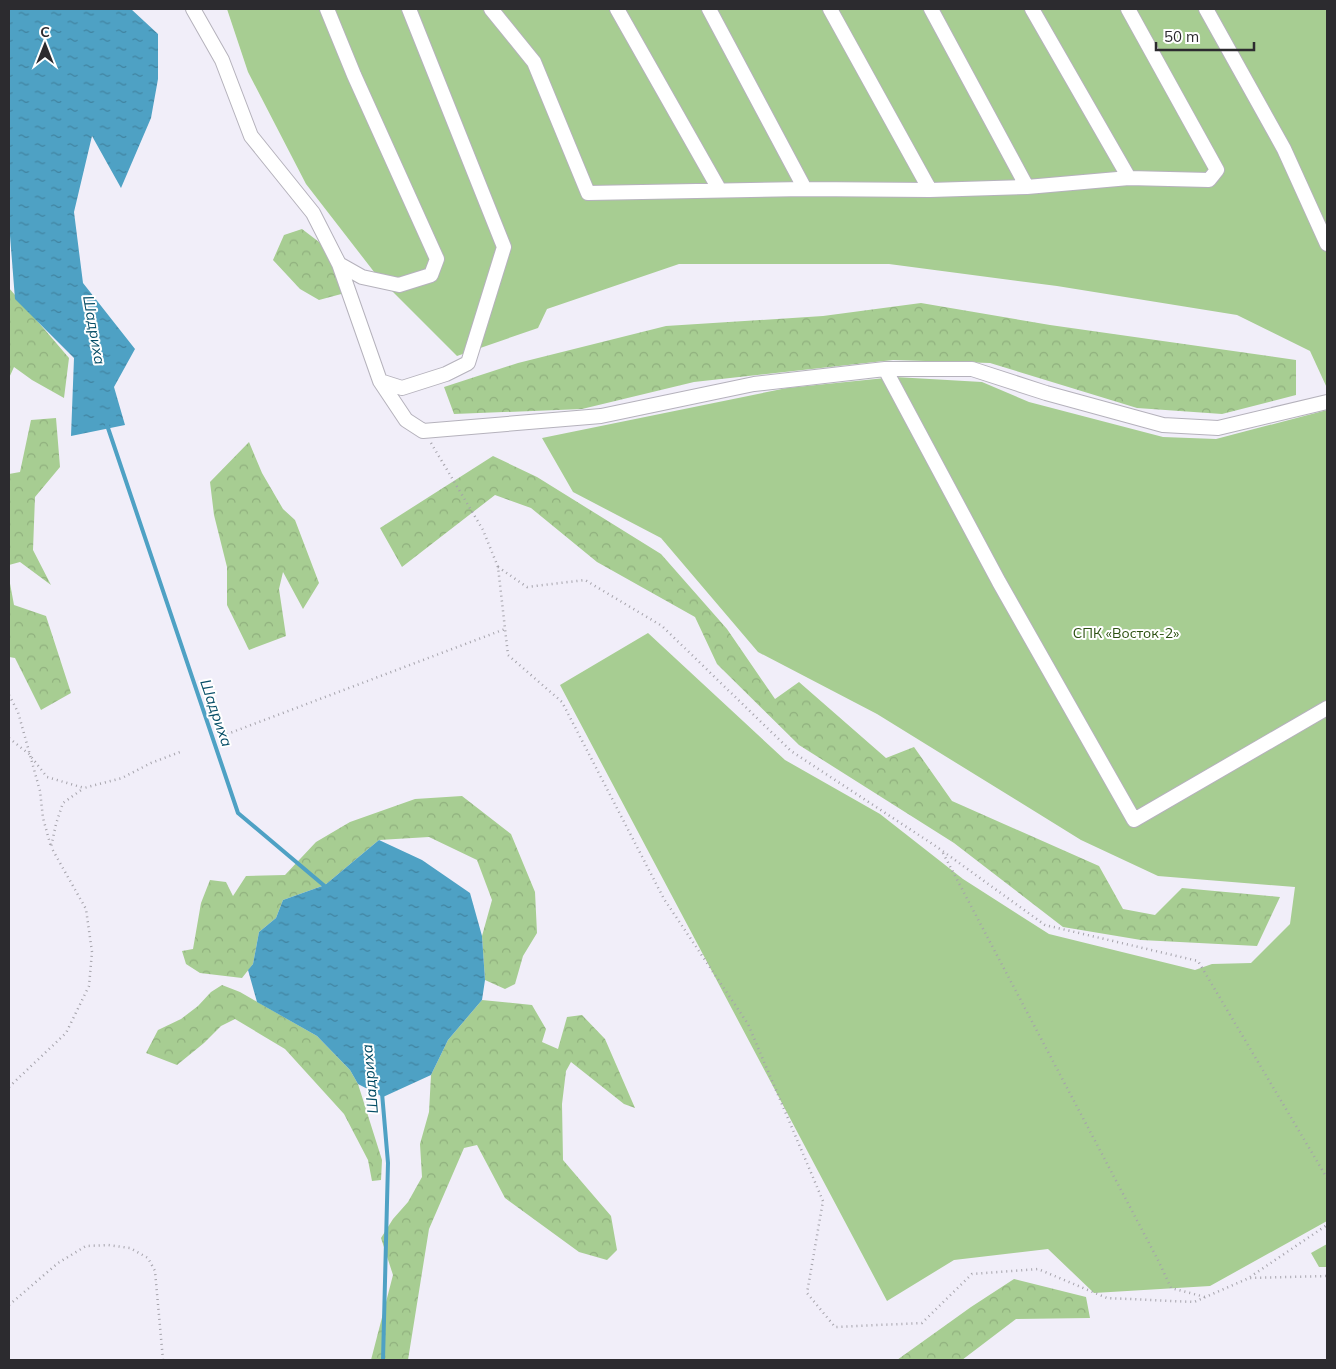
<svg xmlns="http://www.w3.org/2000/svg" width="1336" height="1369" font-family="Mulish,sans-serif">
  <defs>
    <pattern id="forest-crowns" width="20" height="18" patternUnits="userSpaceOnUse" patternTransform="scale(1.25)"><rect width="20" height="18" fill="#a7cd92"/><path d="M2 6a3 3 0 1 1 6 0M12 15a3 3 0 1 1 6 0" fill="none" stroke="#90b07e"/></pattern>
    <pattern id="water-ripples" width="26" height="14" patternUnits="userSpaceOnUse" patternTransform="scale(1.25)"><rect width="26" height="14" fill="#4ea1c4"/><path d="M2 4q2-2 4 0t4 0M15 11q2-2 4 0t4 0" fill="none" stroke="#4183a0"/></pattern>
  </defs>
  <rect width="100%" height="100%" fill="#f1eef9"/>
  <path fill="url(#forest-crowns)" d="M 302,229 L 323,245 L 345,293 L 319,300 L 300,289 L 273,260 L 284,235 Z
    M 9,288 L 69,358 L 64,398 L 32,380 L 14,367 L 9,378 Z
    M 921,303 L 1050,325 L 1296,360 L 1296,395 L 1222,414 L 1137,408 L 990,363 L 893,360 L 694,382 L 582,409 L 454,414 L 444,387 L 518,363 L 666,326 L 823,316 Z
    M 56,418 L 60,467 L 35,497 L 33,550 L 51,585 L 20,562 L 9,565 L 9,474 L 20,472 L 31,420 Z
    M 249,442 L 262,473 L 283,509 L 295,520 L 319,583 L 303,609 L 283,572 L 279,589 L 286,636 L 249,650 L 227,605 L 227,567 L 214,515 L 210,482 Z
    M 493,456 L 537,477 L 661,554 L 727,629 L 775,699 L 799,682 L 886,758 L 914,747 L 952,801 L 1099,866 L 1123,909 L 1155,915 L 1182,888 L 1280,897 L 1257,946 L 1141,940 L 1063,927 L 954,843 L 799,745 L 717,664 L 695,617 L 597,562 L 531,508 L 495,495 L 402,567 L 380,528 Z
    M 9,578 L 14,605 L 46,616 L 71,693 L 41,710 L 15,658 L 9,657 Z
    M 462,796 L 511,834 L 535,892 L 537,933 L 523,956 L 515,984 L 505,989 L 485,980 L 482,936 L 492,900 L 477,860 L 429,837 L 379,840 L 325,885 L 283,900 L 276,918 L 259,932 L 253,964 L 242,978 L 200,973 L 186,964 L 182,951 L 193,949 L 201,903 L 210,880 L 226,882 L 233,896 L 246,876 L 285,875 L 316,842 L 350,822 L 415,799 Z
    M 222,985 L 240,992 L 317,1036 L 350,1070 L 358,1084 L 382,1160 L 381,1180 L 372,1181 L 368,1160 L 344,1114 L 285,1049 L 235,1019 L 221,1026 L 204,1043 L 177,1065 L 146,1053 L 158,1030 L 181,1019 L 198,1006 L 211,992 Z
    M 482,1000 L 532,1005 L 546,1029 L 542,1042 L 558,1049 L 567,1017 L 582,1015 L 605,1039 L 635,1108 L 624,1104 L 571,1062 L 566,1071 L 562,1104 L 563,1160 L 611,1216 L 617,1250 L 607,1260 L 579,1252 L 505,1198 L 477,1145 L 464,1148 L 429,1229 L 408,1360 L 371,1360 L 393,1275 L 381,1238 L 393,1219 L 408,1202 L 422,1177 L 420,1144 L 429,1112 L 431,1075 L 448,1040 Z
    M 1014,1279 L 1086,1297 L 1090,1318 L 1016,1319 L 962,1360 L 897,1360 L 971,1307 Z"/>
  <path fill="#a7cd92" d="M 227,9 L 1327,9 L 1327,388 L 1310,351 L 1237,315 L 1057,286 L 889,264 L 679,264 L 547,309 L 538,328 L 457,356 L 378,277 L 306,184 L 248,72 Z
    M 895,377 L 982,382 L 1029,402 L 1163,437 L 1216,439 L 1327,410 L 1327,1221 L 1210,1286 L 1094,1293 L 1048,1249 L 954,1260 L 887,1301 L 560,685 L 648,633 L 785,760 L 880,814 L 963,879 L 1049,934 L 1195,970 L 1212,964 L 1251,963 L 1290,924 L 1295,887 L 1158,876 L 1081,840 L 877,714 L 758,652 L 661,538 L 573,492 L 542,438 L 787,388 Z
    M 1327,1244 L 1327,1267 L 1319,1267 L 1311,1253 Z"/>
  <path fill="url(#water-ripples)" d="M 9,9 L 131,9 L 158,34 L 158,79 L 151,118 L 121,188 L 92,136 L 74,212 L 83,283 L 135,349 L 114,387 L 125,425 L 71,436 L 74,358 L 15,299 L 9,223 Z
    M 379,840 L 422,860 L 470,893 L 482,936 L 485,980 L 482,1000 L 448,1040 L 431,1075 L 383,1097 L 358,1084 L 350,1070 L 317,1036 L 257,1002 L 248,970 L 253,964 L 259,932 L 276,918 L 283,900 L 325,885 Z"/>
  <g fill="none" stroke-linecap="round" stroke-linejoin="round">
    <path stroke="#4ea1c4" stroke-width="4" d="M 107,425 L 238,813 L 327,888
      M 382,1093 L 388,1163 L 383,1360"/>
    <g stroke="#b5b2bc" stroke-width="16">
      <path id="minor" d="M 193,9 L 222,60 L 251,136 L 313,213 L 339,264 L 380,381 L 406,420 L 423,431 L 601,416 L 754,384 L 885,369 L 972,369 L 1046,393 L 1163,425 L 1218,428 L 1327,402
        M 327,9 L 354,75 L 437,259 L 431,275 L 399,285 L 362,277 L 339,264
        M 491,9 L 534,62 L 588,193 L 805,189 L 930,190 L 1027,187 L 1129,178 L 1209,180 L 1217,170 L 1128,9
        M 617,9 L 719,189
        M 709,9 L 805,189
        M 830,9 L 930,190
        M 931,9 L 1027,187
        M 1032,9 L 1129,178
        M 1206,9 L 1284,149 L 1327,244
        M 885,369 L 999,582 L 1134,820 L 1327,708
        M 380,381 L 402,388 L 446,374 L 468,363 L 504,247 L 409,9"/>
    </g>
    <path stroke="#a5a3ab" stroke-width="2.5" stroke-dasharray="1 4" stroke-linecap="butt" d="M 431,443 L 483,530 L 498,567 L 508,655 L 562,702 L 664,899 L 748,1024 L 823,1201 L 807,1293 L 835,1327 L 922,1323 L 972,1274 L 1038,1269 L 1107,1298 L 1194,1302 L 1249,1278 L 1327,1276
      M 498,567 L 527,587 L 585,580 L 662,626 L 791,751 L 937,847 L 1045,925 L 1198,961 L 1327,1178
      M 9,695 L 18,712 L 40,791 L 43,818 L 51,847 L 56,824 L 63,803 L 84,788
      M 222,736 L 505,629
      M 9,738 L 29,754 L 47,777 L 84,788 L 122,778 L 151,763 L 180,752
      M 943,853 L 1159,1262 L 1171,1288 L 1205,1297
      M 9,1087 L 66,1033 L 89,986 L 92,952 L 86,909 L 51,847
      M 1250,1277 L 1327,1225
      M 9,1305 L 58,1263 L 86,1246 L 108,1245 L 130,1248 L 148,1258 L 155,1271 L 163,1360"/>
    <use href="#minor" stroke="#fff" stroke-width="14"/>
  </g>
  <g text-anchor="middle" stroke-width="4" stroke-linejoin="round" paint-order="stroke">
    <g font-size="14" fill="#2c5111" stroke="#fff">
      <text x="1126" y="638">СПК «Восток-2»</text>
    </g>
    <g font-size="15" font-style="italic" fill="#064e67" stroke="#fff">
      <text transform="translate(94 330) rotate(80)" y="5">Шадриха</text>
      <text transform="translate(216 713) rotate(71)" y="5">Шадриха</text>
      <text transform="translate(370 1079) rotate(-95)" y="5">Шадриха</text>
    </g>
  </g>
  <rect width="1336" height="1369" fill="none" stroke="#2c2b2f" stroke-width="20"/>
  <g transform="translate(45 45)" stroke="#ffffff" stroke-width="4" paint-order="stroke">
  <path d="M0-4L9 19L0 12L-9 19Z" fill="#2c2b2f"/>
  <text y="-8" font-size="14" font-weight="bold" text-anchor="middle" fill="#2c2b2f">С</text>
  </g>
  <path d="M1156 42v8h98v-8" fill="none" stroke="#2c2b2f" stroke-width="2.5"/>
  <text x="1164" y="42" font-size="15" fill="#2c2b2f" stroke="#ffffff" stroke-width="4" paint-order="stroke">50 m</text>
</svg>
